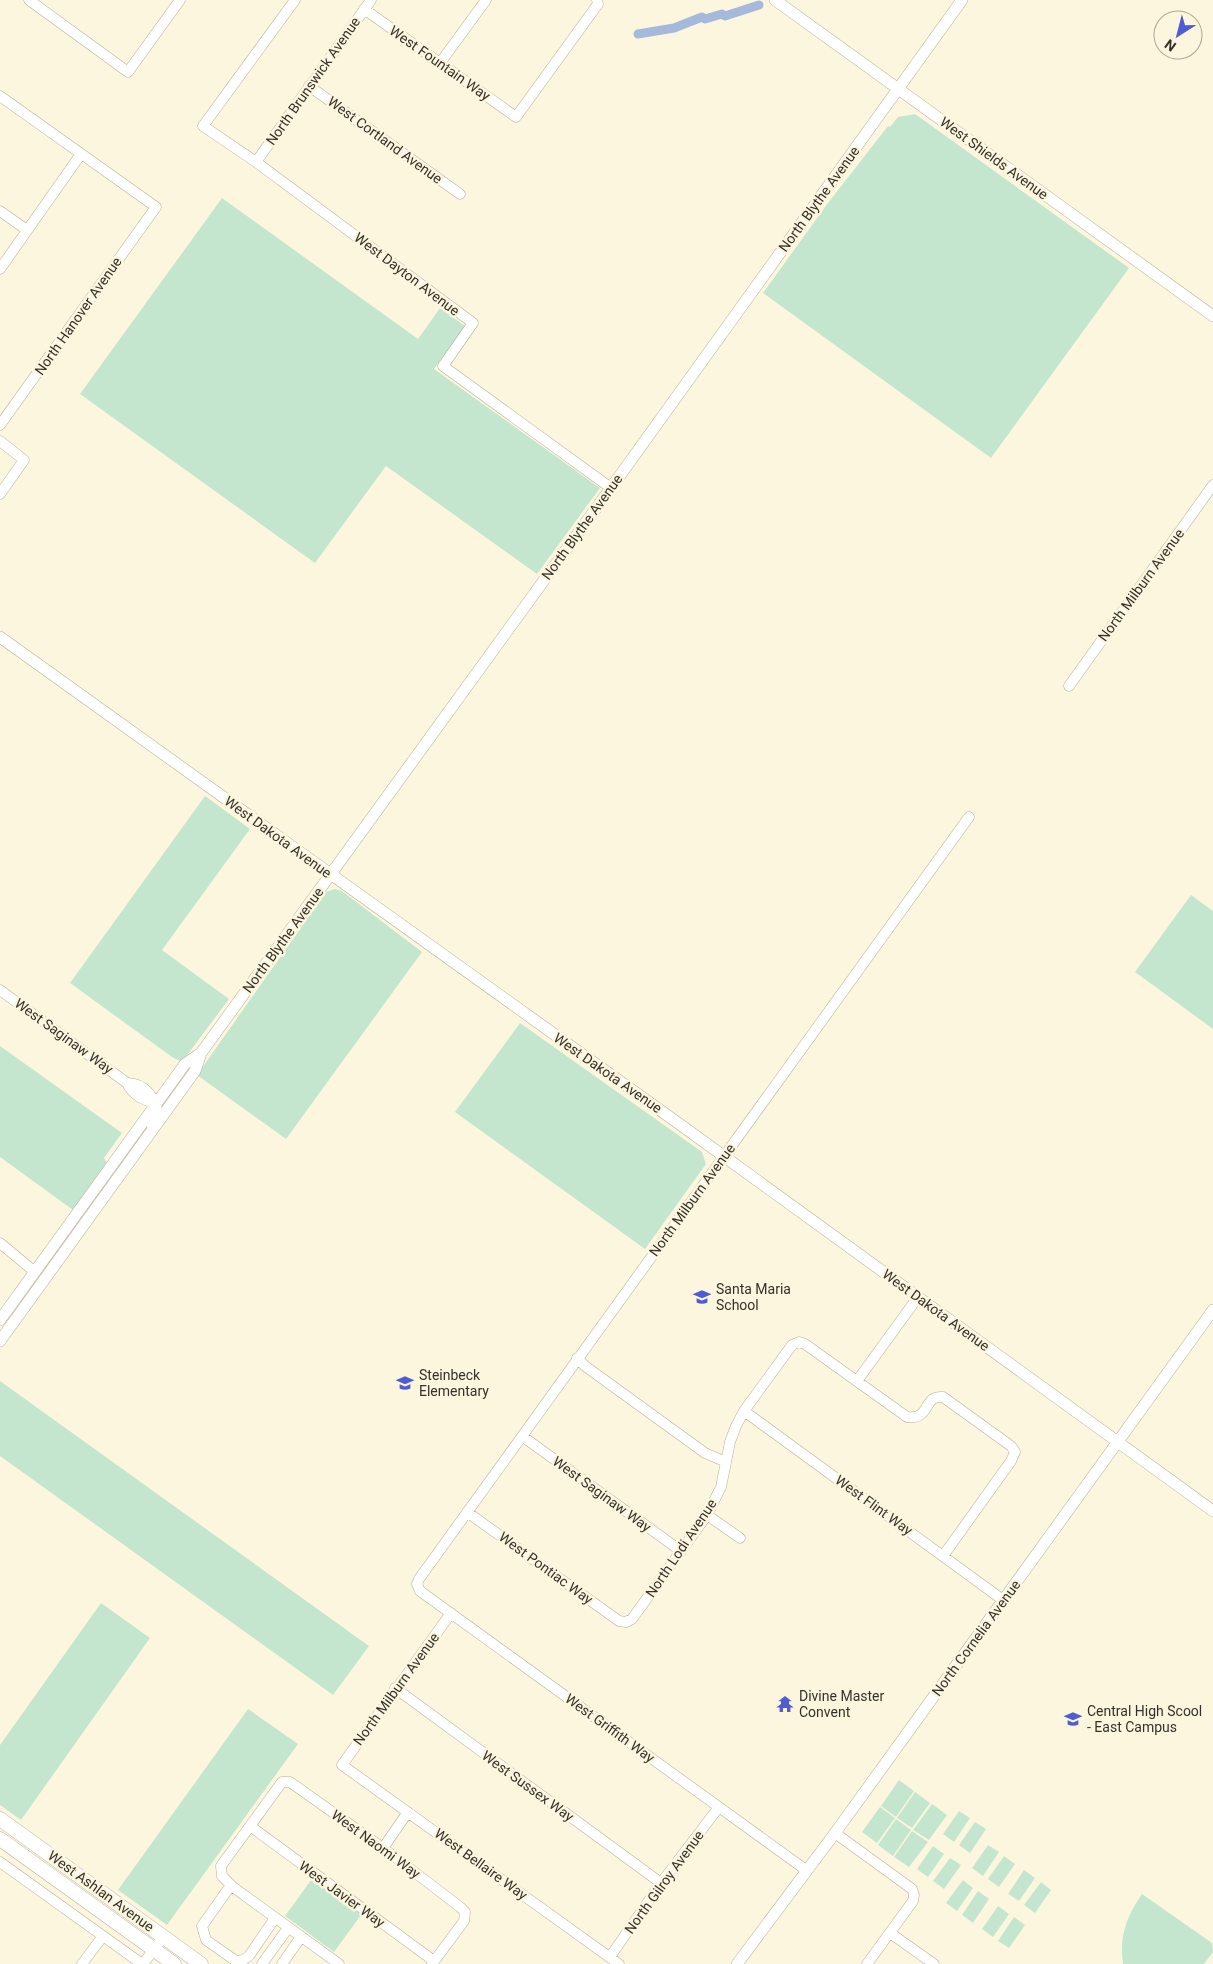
<svg xmlns="http://www.w3.org/2000/svg" width="1213" height="1964" font-family="Roboto,sans-serif">
  <rect width="100%" height="100%" fill="#fdf6df"/>
  <path fill="#c5e6ce" d="M 915,114 L 1129,268 L 991,458 L 763,293 L 828,203 L 888,126 L 890,127 L 898,117 Z
    M 222,198 L 418,339 L 440,308 L 465,326 L 434,369 L 600,488 L 537,574 L 386,466 L 315,563 L 80,394 Z
    M 205,796 L 250,829 L 162,950 L 229,999 L 182,1062 L 172,1057 L 70,983 Z
    M 335,889 L 342,891 L 422,952 L 286,1139 L 197,1075 L 326,892 Z
    M 1191,895 L 1213,911 L 1213,1029 L 1135,972 Z
    M 520,1023 L 702,1152 L 706,1164 L 645,1249 L 455,1112 Z
    M 0,1046 L 122,1133 L 104,1158 L 107,1163 L 73,1210 L 0,1157 Z
    M 0,1381 L 369,1646 L 333,1695 L 0,1456 Z
    M 101,1603 L 150,1638 L 21,1820 L 0,1805 L 0,1745 Z
    M 248,1709 L 298,1744 L 167,1925 L 118,1890 Z
    M 899,1780 L 914,1791 L 896,1817 L 881,1806 Z
    M 915,1792 L 930,1803 L 912,1828 L 897,1818 Z
    M 932,1804 L 947,1815 L 929,1840 L 913,1830 Z
    M 880,1807 L 895,1818 L 877,1843 L 862,1832 Z
    M 959,1811 L 970,1818 L 954,1842 L 943,1834 Z
    M 896,1819 L 911,1830 L 893,1856 L 878,1845 Z
    M 975,1822 L 986,1829 L 970,1853 L 959,1845 Z
    M 912,1831 L 928,1842 L 909,1867 L 894,1857 Z
    M 988,1845 L 999,1852 L 983,1876 L 972,1868 Z
    M 933,1846 L 944,1854 L 928,1877 L 917,1869 Z
    M 1004,1856 L 1015,1864 L 999,1887 L 988,1879 Z
    M 950,1858 L 961,1865 L 944,1889 L 933,1881 Z
    M 1024,1870 L 1035,1878 L 1019,1901 L 1008,1894 Z
    M 314,1876 L 364,1911 L 334,1952 L 285,1916 Z
    M 963,1880 L 973,1888 L 957,1911 L 946,1903 Z
    M 1041,1882 L 1051,1890 L 1035,1913 L 1024,1905 Z
    M 978,1891 L 989,1899 L 973,1923 L 962,1915 Z
    M 1142,1894 L 1212,1943 L 1213,1952 L 1204,1964 L 1123,1964 C 1119,1937 1126,1917 1142,1894 Z
    M 998,1906 L 1009,1914 L 993,1937 L 982,1929 Z
    M 1014,1917 L 1025,1925 L 1009,1948 L 998,1941 Z"/>
  <g fill="none" stroke-linecap="round" stroke-linejoin="round">
    <path stroke="#a6b9db" stroke-width="9" d="M 638,34 L 674,28 L 702,17 L 705,19 L 722,14 L 725,16 L 759,5"/>
    <g stroke="#b4ae98" stroke-width="11">
      <path id="minor" d="M 29,0 L 128,72 L 180,0
        M 295,0 L 203,126 L 256,162 L 473,323 L 443,366 L 611,488
        M 364,9 L 516,117 L 598,4 L 597,0
        M 440,63 L 486,0
        M 309,86 L 460,194
        M 0,96 L 156,207 L 0,425
        M 256,162 L 371,0
        M 0,211 L 27,230
        M 0,269 L 81,154
        M 0,441 L 24,460 L 0,494
        M 1069,686 L 1213,485
        M 0,990 L 127,1083 C 133,1096 144,1100 157,1104
        M 127,1083 C 145,1083 156,1098 158,1115 L 151,1124
        M 0,1243 L 35,1272
        M 577,1358 L 585,1366 L 705,1453 L 726,1462
        M 857,1381 L 918,1297
        M 744,1411 L 1003,1600
        M 522,1436 L 681,1551
        M 467,1512 L 619,1621 L 626,1622 L 632,1619 L 707,1515 L 721,1487 L 730,1442 L 736,1426 L 744,1411 L 792,1345 L 799,1342 L 805,1344 L 907,1417 C 932,1420 922,1395 943,1397 L 1011,1446 L 1015,1452 L 1011,1461 L 943,1556
        M 707,1515 L 740,1538
        M 451,1613 L 342,1765 L 619,1964
        M 395,1688 L 661,1883
        M 250,1826 L 434,1961
        M 835,1833 L 912,1889 L 914,1895 L 913,1901 L 867,1964
        M 383,1848 L 408,1812
        M 0,1862 L 142,1964
        M 806,1870 L 420,1591 L 417,1584 L 419,1579 L 969,817
        M 231,1885 L 202,1926 L 206,1940 L 236,1961 L 243,1960 L 249,1956 L 275,1918
        M 890,1933 L 934,1964
        M 610,1957 L 661,1883 L 719,1807
        M 82,1964 L 103,1936
        M 143,1964 L 163,1937
        M 262,1964 L 288,1928
        M 282,1964 L 301,1937
        M 339,1964 L 233,1887 L 222,1876 L 221,1866 L 282,1782 L 290,1782 L 383,1848 L 460,1907 L 465,1912 L 464,1921 L 432,1964"/>
    </g>
    <g stroke="#b4ae98" stroke-width="12">
      <path id="tertiary" d="M 775,0 L 1213,316
        M 0,637 L 678,1123 L 1213,1511
        M 0,1320 L 185,1064 L 201,1053
        M 0,1341 L 195,1071 L 201,1053 L 616,481 L 962,0
        M 737,1964 L 835,1833 L 1213,1310"/>
    </g>
    <g stroke="#b4ae98" stroke-width="15">
      <path id="secondary" d="M 0,1819 L 201,1964
        M 0,1839 L 174,1964"/>
    </g>
    <use href="#minor" stroke="#fff" stroke-width="10"/>
    <use href="#tertiary" stroke="#fff" stroke-width="11"/>
    <use href="#secondary" stroke="#fff" stroke-width="14"/>
  </g>
  <defs>
    <g id="school-bare" transform="scale(1.35)"><path d="M0-5L7-2L0 1L-7-2ZM-4 1L0 2.5L4 1V4Q0 6-4 4Z" fill="#4f5cd2" stroke="#fdf6df" stroke-width="2.5" paint-order="stroke"/></g>
    <g id="temple-bare" transform="scale(1.35)"><path d="M0-6L5-2H3V0L6.5 2.5H4V6H1.5V3h-3V6H-4V2.5H-6.5L-3 0V-2H-5Z" fill="#4f5cd2" stroke="#fdf6df" stroke-width="2.5" paint-order="stroke"/></g>
  </defs>
  <g fill-rule="evenodd">
    <use href="#school-bare" x="702" y="1297"/>
    <use href="#school-bare" x="405" y="1383"/>
    <use href="#temple-bare" x="785" y="1704"/>
    <use href="#school-bare" x="1073" y="1719"/>
  </g>
  <g text-anchor="middle" stroke-width="5" stroke-linejoin="round" paint-order="stroke">
    <g font-size="14" fill="#333128" stroke="#fdf6df">
      <text transform="translate(440 63) rotate(35)" y="5">West Fountain Way</text>
      <text transform="translate(313 81) rotate(-55)" y="5">North Brunswick Avenue</text>
      <text transform="translate(385 140) rotate(36)" y="5">West Cortland Avenue</text>
      <text transform="translate(994 158) rotate(36)" y="5">West Shields Avenue</text>
      <text transform="translate(819 199) rotate(-54)" y="5">North Blythe Avenue</text>
      <text transform="translate(407 274) rotate(37)" y="5">West Dayton Avenue</text>
      <text transform="translate(78 316) rotate(-55)" y="5">North Hanover Avenue</text>
      <text transform="translate(582 527) rotate(-54)" y="5">North Blythe Avenue</text>
      <text transform="translate(1141 585) rotate(-54)" y="5">North Milburn Avenue</text>
      <text transform="translate(278 837) rotate(36)" y="5">West Dakota Avenue</text>
      <text transform="translate(283 940) rotate(-54)" y="5">North Blythe Avenue</text>
      <text transform="translate(64 1036) rotate(36)" y="5">West Saginaw Way</text>
      <text transform="translate(608 1073) rotate(35)" y="5">West Dakota Avenue</text>
      <text transform="translate(692 1200) rotate(-54)" y="5">North Milburn Avenue</text>
      <text transform="translate(936 1310) rotate(36)" y="5">West Dakota Avenue</text>
      <text transform="translate(602 1494) rotate(36)" y="5">West Saginaw Way</text>
      <text transform="translate(874 1505) rotate(36)" y="5">West Flint Way</text>
      <text transform="translate(681 1548) rotate(-56)" y="5">North Lodi Avenue</text>
      <text transform="translate(546 1568) rotate(36)" y="5">West Pontiac Way</text>
      <text transform="translate(976 1638) rotate(-54)" y="5">North Cornelia Avenue</text>
      <text transform="translate(396 1689) rotate(-54)" y="5">North Milburn Avenue</text>
      <text transform="translate(610 1728) rotate(36)" y="5">West Griffith Way</text>
      <text transform="translate(528 1786) rotate(36)" y="5">West Sussex Way</text>
      <text transform="translate(376 1844) rotate(36)" y="5">West Naomi Way</text>
      <text transform="translate(481 1864) rotate(36)" y="5">West Bellaire Way</text>
      <text transform="translate(664 1882) rotate(-54)" y="5">North Gilroy Avenue</text>
      <text transform="translate(101 1891) rotate(36)" y="5">West Ashlan Avenue</text>
      <text transform="translate(342 1894) rotate(36)" y="5">West Javier Way</text>
    </g>
    <g font-size="14" fill="#333128" stroke="#fdf6df" text-anchor="start">
      <text x="716" y="1294">Santa Maria<tspan x="716" dy="16">School</tspan></text>
      <text x="419" y="1380">Steinbeck<tspan x="419" dy="16">Elementary</tspan></text>
      <text x="799" y="1701">Divine Master<tspan x="799" dy="16">Convent</tspan></text>
      <text x="1087" y="1716">Central High Scool<tspan x="1087" dy="16">- East Campus</tspan></text>
    </g>
  </g>
  <g transform="translate(1178 35) rotate(216)"><circle r="24" fill="#fdf6df" stroke="#aca796"/>
  <path d="M0-4L9 19L0 12L-9 19Z" fill="#4f5cd2"/>
  <text y="-8" font-size="14" font-weight="bold" text-anchor="middle" fill="#333128">N</text>
  </g>
</svg>
